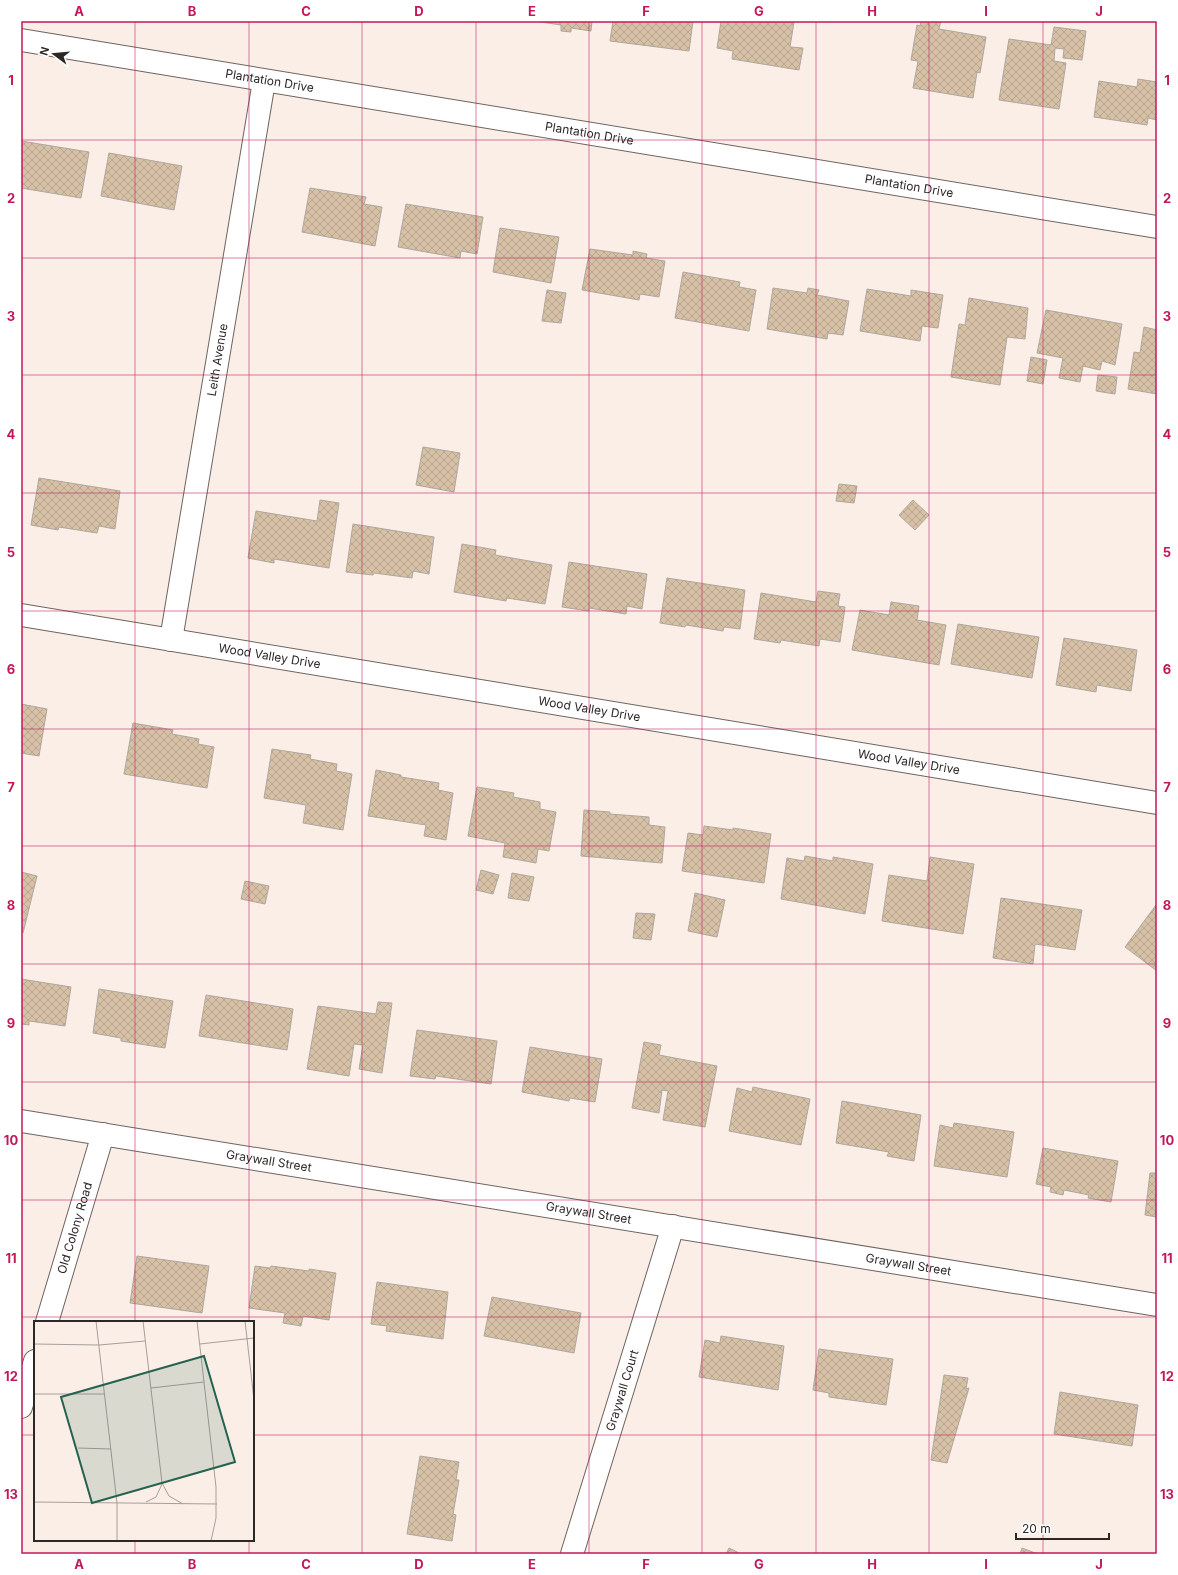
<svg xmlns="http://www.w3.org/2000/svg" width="1178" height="1575" font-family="Inter,sans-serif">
  <defs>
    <pattern id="building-cross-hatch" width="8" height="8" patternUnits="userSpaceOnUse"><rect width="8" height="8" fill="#d6c1a6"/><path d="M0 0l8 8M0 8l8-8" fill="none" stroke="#b8a68f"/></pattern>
  </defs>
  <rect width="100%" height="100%" fill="#faeee7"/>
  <path fill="url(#building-cross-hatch)" stroke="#afa79e" d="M 534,21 L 592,21 L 591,31 L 571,28 L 571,32 L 561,31 L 561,25 Z
    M 613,21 L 693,21 L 689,51 L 610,41 Z
    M 721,21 L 794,22 L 790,47 L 803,48 L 799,70 L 732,59 L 733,51 L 717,48 Z
    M 921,21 L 941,21 L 939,29 L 986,37 L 980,73 L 977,72 L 973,98 L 913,88 L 918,61 L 911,60 L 917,25 L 920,26 Z
    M 1054,27 L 1086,31 L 1082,60 L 1063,58 L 1064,49 L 1055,48 L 1054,61 L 1066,63 L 1059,109 L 999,100 L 1009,39 L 1051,45 Z
    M 1138,79 L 1157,82 L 1157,120 L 1148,118 L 1147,125 L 1094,117 L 1099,81 L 1137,87 Z
    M 21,141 L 89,152 L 81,198 L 21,188 Z
    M 109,153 L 182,166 L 174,210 L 101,196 Z
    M 310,188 L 366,197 L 364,204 L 382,207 L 375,246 L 302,232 Z
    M 406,204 L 483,217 L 477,254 L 461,251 L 460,258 L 398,247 Z
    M 500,228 L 559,237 L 551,283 L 493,272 Z
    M 590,249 L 633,255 L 633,251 L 647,254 L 646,258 L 665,261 L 659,297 L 640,294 L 639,300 L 582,290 Z
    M 683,272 L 740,282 L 739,287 L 756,290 L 749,331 L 675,318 Z
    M 773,288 L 807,293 L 808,288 L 819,290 L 817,295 L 849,301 L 843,335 L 828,333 L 827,339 L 767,329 Z
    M 867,289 L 911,296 L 911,290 L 943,295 L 938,328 L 922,326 L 920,341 L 860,331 Z
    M 547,290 L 566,293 L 561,323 L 542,321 Z
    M 969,298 L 1028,308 L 1025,339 L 1007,337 L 1000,385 L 951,377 L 959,324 L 965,325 Z
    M 1046,310 L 1122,324 L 1115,365 L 1102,361 L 1100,370 L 1083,366 L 1080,382 L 1059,378 L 1063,358 L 1037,353 Z
    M 1144,327 L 1157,330 L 1157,394 L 1128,389 L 1134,352 L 1140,353 Z
    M 1031,357 L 1047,360 L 1043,384 L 1027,381 Z
    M 1098,375 L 1117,377 L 1115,394 L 1096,391 Z
    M 423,447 L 460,453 L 454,492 L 416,485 Z
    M 39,478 L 120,491 L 115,529 L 99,526 L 97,533 L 59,527 L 58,530 L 31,525 Z
    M 839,484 L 857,486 L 854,503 L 836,501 Z
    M 320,500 L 339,503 L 329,568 L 274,559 L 274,563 L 248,558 L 256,511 L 317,521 Z
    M 913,500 L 929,515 L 915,530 L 899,515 Z
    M 353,524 L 434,537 L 429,574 L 413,571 L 412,578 L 374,573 L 373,575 L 346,572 Z
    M 462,544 L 496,550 L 495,555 L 552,565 L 545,604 L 507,598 L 506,601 L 454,592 Z
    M 569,562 L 647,574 L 642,609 L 627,606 L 626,614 L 589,608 L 589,611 L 562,607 Z
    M 667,578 L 745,590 L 740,629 L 724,627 L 723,631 L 686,625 L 685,627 L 660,623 Z
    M 818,591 L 840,594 L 838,606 L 845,607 L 840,642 L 820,639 L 819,646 L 781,640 L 780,643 L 754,639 L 761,593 L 816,602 Z
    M 891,602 L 919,606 L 917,620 L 946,625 L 939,665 L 852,650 L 860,610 L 889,615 Z
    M 958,624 L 1039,637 L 1032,678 L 951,664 Z
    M 1064,638 L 1137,650 L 1131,691 L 1097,685 L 1096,692 L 1056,685 Z
    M 21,704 L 47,709 L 39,756 L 21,753 Z
    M 133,723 L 173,730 L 172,734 L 199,739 L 198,744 L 214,747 L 207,788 L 124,774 Z
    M 272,749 L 311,755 L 310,759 L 337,764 L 336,771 L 352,774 L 343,830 L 303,823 L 306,805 L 264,798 Z
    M 376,770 L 401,775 L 401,777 L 439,783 L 438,790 L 453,793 L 446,840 L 424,836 L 426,825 L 368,816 Z
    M 477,787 L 514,793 L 513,797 L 540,802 L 540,809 L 556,812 L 549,851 L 538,849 L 536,863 L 503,857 L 505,843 L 468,836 Z
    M 584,810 L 610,812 L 610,814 L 649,817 L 649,825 L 665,827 L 662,863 L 581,856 Z
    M 704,826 L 733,830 L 733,828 L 771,834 L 764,883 L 682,871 L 688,833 L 703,835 Z
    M 805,856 L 833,861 L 833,857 L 873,864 L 865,914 L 781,899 L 787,858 L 804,861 Z
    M 930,857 L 974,864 L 963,934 L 882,921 L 889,875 L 927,881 Z
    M 481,870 L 499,875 L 493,894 L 476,890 Z
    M 21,872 L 37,876 L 23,933 L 21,932 Z
    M 512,873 L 534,877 L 529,901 L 508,898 Z
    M 245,881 L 269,886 L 265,904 L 241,899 Z
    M 695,893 L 725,900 L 717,937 L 688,931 Z
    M 1001,898 L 1082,910 L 1075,950 L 1035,944 L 1033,964 L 993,958 Z
    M 1156,905 L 1157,905 L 1157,971 L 1125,947 Z
    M 636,913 L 655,914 L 651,940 L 633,938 Z
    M 21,979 L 71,987 L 65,1026 L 29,1021 L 29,1025 L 21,1024 Z
    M 99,989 L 173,1001 L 165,1048 L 121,1041 L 121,1038 L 93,1033 Z
    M 206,995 L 293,1009 L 287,1050 L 199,1036 Z
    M 378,1002 L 392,1003 L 382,1073 L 359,1069 L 363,1045 L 354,1044 L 349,1076 L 307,1069 L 318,1006 L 376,1014 Z
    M 417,1030 L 497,1041 L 491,1084 L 436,1076 L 435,1079 L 410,1076 Z
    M 644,1042 L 661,1045 L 659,1055 L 717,1066 L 705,1127 L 663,1120 L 668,1091 L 662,1090 L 659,1113 L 632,1108 Z
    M 530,1047 L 602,1059 L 595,1102 L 570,1098 L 569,1101 L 522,1092 Z
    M 753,1087 L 810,1099 L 801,1145 L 729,1131 L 737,1088 L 752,1092 Z
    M 842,1101 L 921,1115 L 914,1161 L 887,1156 L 889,1152 L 836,1143 Z
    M 954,1123 L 1014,1132 L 1007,1177 L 934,1166 L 940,1125 L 953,1128 Z
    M 1043,1148 L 1118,1161 L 1111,1202 L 1088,1198 L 1089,1195 L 1064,1190 L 1063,1195 L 1050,1192 L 1051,1187 L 1036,1184 Z
    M 1150,1173 L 1157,1173 L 1157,1217 L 1145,1215 Z
    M 137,1256 L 209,1266 L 202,1313 L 130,1303 Z
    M 255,1266 L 270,1268 L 271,1266 L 309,1271 L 309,1269 L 336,1273 L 329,1320 L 303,1316 L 301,1326 L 283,1323 L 285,1313 L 249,1308 Z
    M 377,1282 L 448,1292 L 443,1339 L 386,1331 L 387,1326 L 371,1324 Z
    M 492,1297 L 581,1313 L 574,1353 L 484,1336 Z
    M 721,1336 L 784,1346 L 778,1390 L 699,1377 L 705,1340 L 720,1343 Z
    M 819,1349 L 893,1359 L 886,1405 L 829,1397 L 829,1393 L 813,1390 Z
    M 944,1375 L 968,1378 L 966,1389 L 969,1388 L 947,1463 L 931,1460 Z
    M 1060,1392 L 1138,1405 L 1132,1446 L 1054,1434 Z
    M 420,1456 L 459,1462 L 456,1480 L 459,1480 L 453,1514 L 456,1515 L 452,1541 L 407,1534 Z
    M 729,1548 L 741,1554 L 726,1554 Z
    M 1022,1548 L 1038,1554 L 1020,1554 Z"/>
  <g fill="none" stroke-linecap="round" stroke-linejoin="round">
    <g stroke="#6e645f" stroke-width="24">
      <g id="street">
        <path id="s1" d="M 21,40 L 1157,227"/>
        <path id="s2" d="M 21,615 L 1157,803"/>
        <path id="s3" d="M 171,640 L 264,81"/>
        <path id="s4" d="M 21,1121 L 1157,1305"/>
        <path id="s5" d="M 47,1322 L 103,1134"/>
        <path d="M 21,1407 L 35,1361"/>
        <path id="s6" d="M 572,1554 L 673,1226"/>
      </g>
    </g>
    <use href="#street" stroke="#fff" stroke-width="22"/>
  </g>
  <path fill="none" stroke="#c2185b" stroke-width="1" stroke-opacity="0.55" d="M 135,21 L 135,1322M 249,21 L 249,1322M 362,21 L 362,1554M 476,21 L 476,1554M 589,21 L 589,1554M 702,21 L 702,1554M 816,21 L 816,1554M 929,21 L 929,1554M 1043,21 L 1043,1554M 21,140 L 1157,140M 21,258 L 1157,258M 21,375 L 1157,375M 21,493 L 1157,493M 21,611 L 1157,611M 21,729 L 1157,729M 21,846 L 1157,846M 21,964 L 1157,964M 21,1082 L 1157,1082M 21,1200 L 1157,1200M 21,1317 L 1157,1317M 21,1435 L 35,1435M 253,1435 L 1157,1435M 135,1540 L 135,1554M 249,1540 L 249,1554"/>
  <g text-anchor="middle" stroke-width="3" stroke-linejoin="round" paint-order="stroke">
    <g font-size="12" fill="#2c2826" stroke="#fff">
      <text dy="4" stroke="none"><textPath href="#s1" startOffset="252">Plantation Drive</textPath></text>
      <text dy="4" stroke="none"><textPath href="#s1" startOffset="576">Plantation Drive</textPath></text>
      <text dy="4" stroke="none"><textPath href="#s1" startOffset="900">Plantation Drive</textPath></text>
      <text dy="4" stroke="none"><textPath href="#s3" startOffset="284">Leith Avenue</textPath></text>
      <text dy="4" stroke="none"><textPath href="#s2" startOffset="252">Wood Valley Drive</textPath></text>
      <text dy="4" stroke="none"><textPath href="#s2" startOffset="576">Wood Valley Drive</textPath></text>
      <text dy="4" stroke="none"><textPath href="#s2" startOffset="900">Wood Valley Drive</textPath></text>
      <text dy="4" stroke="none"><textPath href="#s4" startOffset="251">Graywall Street</textPath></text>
      <text dy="4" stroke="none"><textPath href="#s4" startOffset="575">Graywall Street</textPath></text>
      <text dy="4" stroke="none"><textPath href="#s5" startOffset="98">Old Colony Road</textPath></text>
      <text dy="4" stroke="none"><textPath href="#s4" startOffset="899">Graywall Street</textPath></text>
      <text dy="4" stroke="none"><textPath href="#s6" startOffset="171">Graywall Court</textPath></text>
    </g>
  </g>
  <g transform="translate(34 1321)">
    <rect width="220" height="220" fill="#faeee7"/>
    <path fill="none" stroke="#a89f9a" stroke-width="1" d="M 62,0 L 83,182 L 83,220M 109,0 L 128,162 L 135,175 L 149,183M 163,0 L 182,166 L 182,197 L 177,220M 211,0 L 220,79M 0,23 L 65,24 L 111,20M 166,23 L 220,17M 117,67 L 170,61M 0,73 L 70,73M 44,127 L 77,128M 0,181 L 183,183M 112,181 L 122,176 L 128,163"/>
    <path fill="#24624f" fill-opacity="0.15" stroke="#24624f" stroke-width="2" d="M 170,35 L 201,141 L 58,182 L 27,76 Z"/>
    <rect width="220" height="220" fill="none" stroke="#2c2826" stroke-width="2"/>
  </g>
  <rect width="1178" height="1575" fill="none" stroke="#ffffff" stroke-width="44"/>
  <g transform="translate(54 54) rotate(286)" stroke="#ffffff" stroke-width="3" paint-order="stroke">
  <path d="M0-3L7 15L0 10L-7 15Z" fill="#2c2826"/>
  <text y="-6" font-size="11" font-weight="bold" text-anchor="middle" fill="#2c2826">N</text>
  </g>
  <path d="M1016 1533v6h93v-6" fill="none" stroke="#2c2826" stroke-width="2"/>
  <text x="1022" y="1533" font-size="12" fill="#2c2826" stroke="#ffffff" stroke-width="3" paint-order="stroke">20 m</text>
  <rect x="22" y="22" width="1134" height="1531" fill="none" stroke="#c2185b" stroke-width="1.5"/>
  <g font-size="13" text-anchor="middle" font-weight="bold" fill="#c2185b">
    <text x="79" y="16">A</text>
    <text x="192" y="16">B</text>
    <text x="306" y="16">C</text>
    <text x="419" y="16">D</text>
    <text x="532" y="16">E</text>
    <text x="646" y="16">F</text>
    <text x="759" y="16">G</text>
    <text x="872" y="16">H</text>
    <text x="986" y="16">I</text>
    <text x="1099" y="16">J</text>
    <text x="11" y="85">1</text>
    <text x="1167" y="85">1</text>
    <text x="11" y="203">2</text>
    <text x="1167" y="203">2</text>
    <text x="11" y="321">3</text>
    <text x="1167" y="321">3</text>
    <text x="11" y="439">4</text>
    <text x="1167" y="439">4</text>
    <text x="11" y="557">5</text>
    <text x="1167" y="557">5</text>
    <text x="11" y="674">6</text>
    <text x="1167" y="674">6</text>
    <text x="11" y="792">7</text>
    <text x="1167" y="792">7</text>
    <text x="11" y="910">8</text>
    <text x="1167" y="910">8</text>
    <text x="11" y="1028">9</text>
    <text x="1167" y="1028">9</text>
    <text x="11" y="1145">10</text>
    <text x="1167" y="1145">10</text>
    <text x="11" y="1263">11</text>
    <text x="1167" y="1263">11</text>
    <text x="11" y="1381">12</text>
    <text x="1167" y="1381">12</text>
    <text x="11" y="1499">13</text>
    <text x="1167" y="1499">13</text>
    <text x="79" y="1569">A</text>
    <text x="192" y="1569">B</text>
    <text x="306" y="1569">C</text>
    <text x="419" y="1569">D</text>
    <text x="532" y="1569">E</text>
    <text x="646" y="1569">F</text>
    <text x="759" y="1569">G</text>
    <text x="872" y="1569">H</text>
    <text x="986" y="1569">I</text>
    <text x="1099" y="1569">J</text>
  </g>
</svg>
